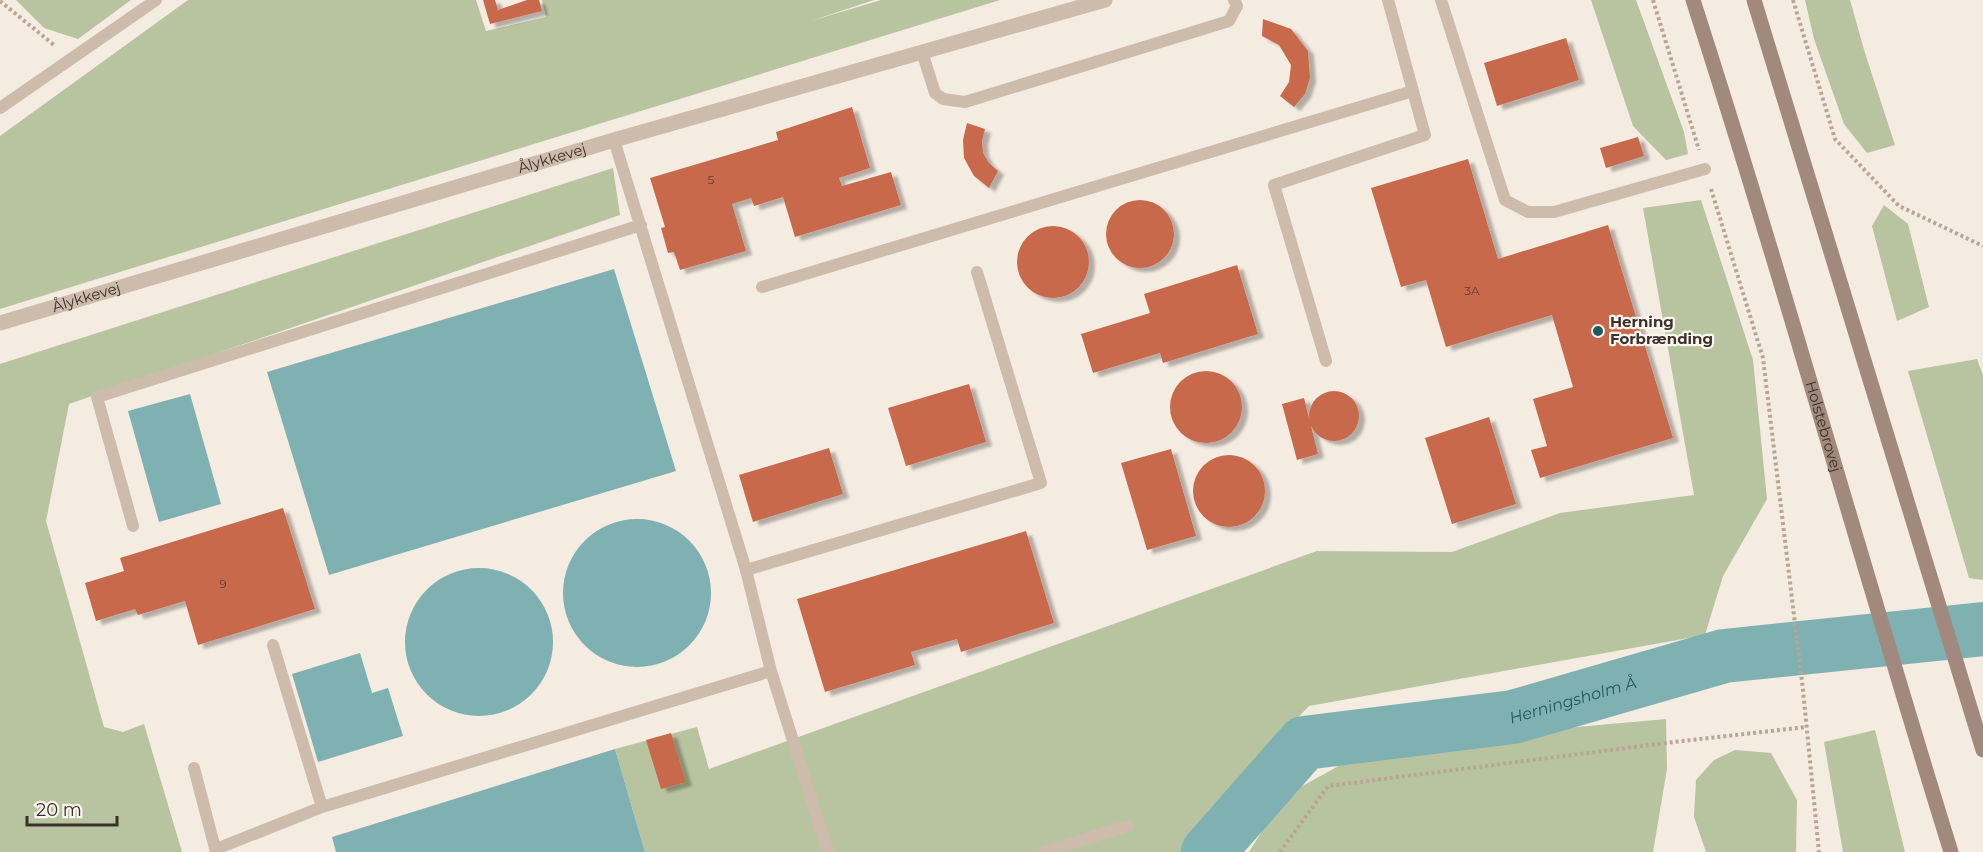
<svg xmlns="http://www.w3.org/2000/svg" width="1983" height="852" font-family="Montserrat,sans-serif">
  <defs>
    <filter id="shadow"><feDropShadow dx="6" dy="4" stdDeviation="1.5" flood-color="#0004"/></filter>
  </defs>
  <rect width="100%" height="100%" fill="#f4ebe1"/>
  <path fill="#b8c4a0" d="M 16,0 L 131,0 L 78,39 L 44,28 Z
    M 188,0 L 476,0 L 486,31 L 546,17 L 542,0 L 874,0 L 811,21 L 881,0 L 1000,0 L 0,309 L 0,136 Z
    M 1591,0 L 1636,0 L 1684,132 L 1688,154 L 1666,160 L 1633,126 Z
    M 1805,0 L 1850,0 L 1865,53 L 1895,145 L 1867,153 L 1844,124 L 1814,39 Z
    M 613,168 L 620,215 L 69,404 L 46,521 L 104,727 L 123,732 L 144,724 L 182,852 L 0,852 L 0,364 Z
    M 1701,200 L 1753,360 L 1767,499 L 1723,576 L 1705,635 L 1309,706 L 1208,811 L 1185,852 L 645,852 L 615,749 L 697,727 L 709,769 L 1317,551 L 1452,552 L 1560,513 L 1694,495 L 1643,208 Z
    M 1884,205 L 1908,224 L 1929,307 L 1897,321 L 1872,226 Z
    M 1977,359 L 1983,375 L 1983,580 L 1969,578 L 1908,371 Z
    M 1666,719 L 1667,769 L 1653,852 L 1249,852 L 1284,796 L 1377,745 Z
    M 1875,730 L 1905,852 L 1843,852 L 1824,742 Z
    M 1735,750 L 1771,753 L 1797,800 L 1796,852 L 1706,852 L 1694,817 L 1696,780 L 1714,760 Z"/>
  <path fill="#7fb0b2" d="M 614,269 L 676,471 L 329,575 L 267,372 Z
    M 190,394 L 221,504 L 159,522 L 128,411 Z
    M563 593a74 74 0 1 1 148 0a74 74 0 1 1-148 0Z
    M405 642a74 74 0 1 1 148 0a74 74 0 1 1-148 0Z
    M 360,653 L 372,693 L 388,688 L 403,736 L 318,762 L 292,674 Z
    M 615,749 L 645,852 L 336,852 L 332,837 Z"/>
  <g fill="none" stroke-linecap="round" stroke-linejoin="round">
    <path stroke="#7fb0b2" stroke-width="54" id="s1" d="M 1208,852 L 1304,743 L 1513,717 L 1724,656 L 1983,629"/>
  </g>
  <path fill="#c8694b" filter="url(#shadow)" d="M 483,0 L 495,0 L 498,10 L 527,0 L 539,0 L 542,11 L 490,24 Z
    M 1263,19 L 1291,29 L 1308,51 L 1310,78 L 1305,94 L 1294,107 L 1280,96 L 1289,82 L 1291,65 L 1279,45 L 1262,36 Z
    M 1566,38 L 1579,80 L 1497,106 L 1484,63 Z
    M 852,107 L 870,168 L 839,178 L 842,186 L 891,172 L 901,205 L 795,237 L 783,197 L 754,206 L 751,198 L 732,204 L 746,251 L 680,270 L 674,252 L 668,253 L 661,228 L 665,227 L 650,178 L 778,140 L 776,132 Z
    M 967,123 L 985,129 L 982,141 L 983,153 L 989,163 L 998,171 L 989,188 L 974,176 L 964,158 L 963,140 Z
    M 1638,137 L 1644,156 L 1606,168 L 1600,148 Z
    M 1468,159 L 1498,259 L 1608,225 L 1673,438 L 1540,478 L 1531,450 L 1547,446 L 1533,399 L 1573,387 L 1552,315 L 1446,347 L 1426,280 L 1401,287 L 1371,188 Z
    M1106 234a34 34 0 1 1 68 0a34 34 0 1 1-68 0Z
    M1017 262a36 36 0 1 1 72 0a36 36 0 1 1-72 0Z
    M 1237,265 L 1258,334 L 1163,363 L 1160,353 L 1093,373 L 1081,334 L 1150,313 L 1144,294 Z
    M1170 407a36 36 0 1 1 72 0a36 36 0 1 1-72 0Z
    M 969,384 L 986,442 L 906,466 L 888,408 Z
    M1309 416a25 25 0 1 1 50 0a25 25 0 1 1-50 0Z
    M 1304,398 L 1318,454 L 1297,460 L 1282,404 Z
    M 1489,417 L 1516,504 L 1452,524 L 1425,438 Z
    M 829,448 L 843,494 L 753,522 L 739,475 Z
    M 1171,449 L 1196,536 L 1147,550 L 1121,463 Z
    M1193 491a36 36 0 1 1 72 0a36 36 0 1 1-72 0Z
    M 283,508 L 315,609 L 198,645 L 185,601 L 138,615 L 135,609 L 96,621 L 85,583 L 124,571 L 120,558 Z
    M 1026,531 L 1054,623 L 961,652 L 957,639 L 911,652 L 915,665 L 825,692 L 797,599 Z
    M 671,733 L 686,782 L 661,789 L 646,740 Z"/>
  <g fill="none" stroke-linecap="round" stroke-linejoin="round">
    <path stroke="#b9a596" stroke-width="4" stroke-dasharray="3 3" stroke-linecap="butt" d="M 1653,0 L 1699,150
      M 1793,0 L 1835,139 L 1899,206 L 1983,246
      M 0,1 L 54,45
      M 1711,189 L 1763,358 L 1803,690 L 1819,852
      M 1280,852 L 1328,786 L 1674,742 L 1806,727"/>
    <path stroke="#cdbbac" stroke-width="12" d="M 1441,0 L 1505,200 L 1528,212 L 1554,212 L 1705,169
      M 922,52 L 935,93 L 943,99 L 965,102 L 1229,21 L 1237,6 L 1234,0
      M 0,108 L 156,0
      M 614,140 L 746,570 L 1041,483 L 977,272
      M 762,287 L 1413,91
      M 1326,361 L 1274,185 L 1425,135 L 1388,0
      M 133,526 L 97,397 L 641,225
      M 746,570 L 771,671
      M 273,645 L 322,807 L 771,671 L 828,852
      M 194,768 L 216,852
      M 216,849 L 322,807
      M 1043,852 L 1128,826"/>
    <path stroke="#cdbbac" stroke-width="15" id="s2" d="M 0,323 L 614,140 L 1105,0"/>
    <g stroke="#a18a7d" stroke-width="15">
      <path id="s3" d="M 1693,0 C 1784,282 1863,569 1951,852"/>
      <path d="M 1754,0 L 1983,750"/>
    </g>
  </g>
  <circle fill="#1f5a5e" stroke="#fbf5ee" stroke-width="2" cx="1598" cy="331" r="6"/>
  <g text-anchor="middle" stroke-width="4.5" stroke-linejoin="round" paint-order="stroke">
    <g font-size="12" fill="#5e3e33">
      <text x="711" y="184">5</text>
      <text x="1472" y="295">3A</text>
      <text x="223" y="588">9</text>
    </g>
    <g font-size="15" fill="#3b302b" stroke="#fbf5ee">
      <text dy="5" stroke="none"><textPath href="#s2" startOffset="576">Ålykkevej</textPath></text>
      <text dy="5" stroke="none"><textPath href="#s2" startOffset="90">Ålykkevej</textPath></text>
      <text dy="5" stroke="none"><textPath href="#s3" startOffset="446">Holstebrovej</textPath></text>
    </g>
    <g font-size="15" font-weight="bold" fill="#3b302b" stroke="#fbf5ee" text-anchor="start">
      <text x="1610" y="327">Herning<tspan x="1610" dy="17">Forbrænding</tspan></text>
    </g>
    <g font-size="16" font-style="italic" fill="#1f5a5e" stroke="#fbf5ee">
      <text dy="6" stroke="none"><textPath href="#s1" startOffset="418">Herningsholm Å</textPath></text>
    </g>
  </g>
  <path d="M27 816v9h90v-9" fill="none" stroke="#3b302b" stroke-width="3"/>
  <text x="36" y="816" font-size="18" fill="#3b302b" stroke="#fbf5ee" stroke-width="4.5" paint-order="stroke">20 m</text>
</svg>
